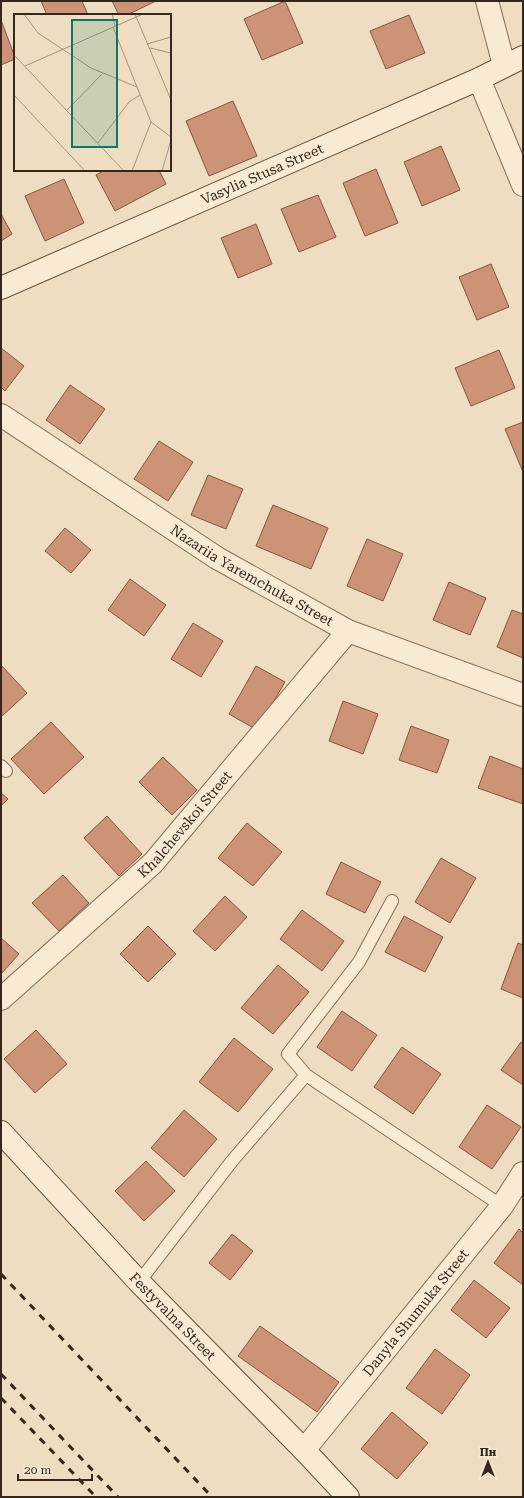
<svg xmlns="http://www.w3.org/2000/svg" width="524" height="1498" font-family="'Roboto Serif',serif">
  <rect width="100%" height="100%" fill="#eeddc0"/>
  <path fill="#cc9376" stroke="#86553e" d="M 41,1 L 82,1 L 88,15 L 47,15 Z
    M 112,1 L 156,1 L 127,15 L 119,15 Z
    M 285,1 L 303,43 L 262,60 L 244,19 Z
    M 409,15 L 425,53 L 386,69 L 370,31 Z
    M 1,20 L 15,57 L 15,59 L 1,65 Z
    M 233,101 L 257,156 L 209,176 L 186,121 Z
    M 441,146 L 460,190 L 422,206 L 404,162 Z
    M 376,169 L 398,223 L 365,236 L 343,183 Z
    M 105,170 L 159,170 L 166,184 L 115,211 L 96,175 Z
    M 64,179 L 84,223 L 45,241 L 25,196 Z
    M 318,195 L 336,237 L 299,252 L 281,209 Z
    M 1,214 L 12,234 L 1,241 Z
    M 256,224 L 272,264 L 238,278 L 221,238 Z
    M 491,264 L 509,307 L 477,320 L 459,277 Z
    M 1,348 L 24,366 L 5,391 L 1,387 Z
    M 499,350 L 515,388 L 471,406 L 455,368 Z
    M 70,385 L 105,409 L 80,444 L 46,420 Z
    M 523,422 L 523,472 L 505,429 Z
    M 159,441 L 193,462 L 168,501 L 134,479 Z
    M 208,475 L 243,489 L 226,529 L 191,515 Z
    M 273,505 L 328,528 L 311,569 L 256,546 Z
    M 65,528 L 91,550 L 71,573 L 45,551 Z
    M 367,539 L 403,554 L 383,601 L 347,586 Z
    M 130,579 L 166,605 L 144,636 L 108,610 Z
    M 449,582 L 486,598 L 470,635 L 433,620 Z
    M 512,610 L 523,614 L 523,658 L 497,647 Z
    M 193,623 L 223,641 L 201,677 L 171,659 Z
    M 1,665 L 27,693 L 1,717 Z
    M 256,666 L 285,682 L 257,730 L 229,714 Z
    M 343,701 L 378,714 L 363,754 L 329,741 Z
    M 51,722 L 84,757 L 44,794 L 11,759 Z
    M 411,726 L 449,740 L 437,773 L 399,760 Z
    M 490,756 L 523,769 L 523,804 L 478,788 Z
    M 163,757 L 197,790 L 172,815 L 139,782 Z
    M 1,793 L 8,799 L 1,806 Z
    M 107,816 L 142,854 L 119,876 L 84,838 Z
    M 247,823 L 282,852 L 253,886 L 218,858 Z
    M 441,858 L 476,878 L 450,923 L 415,902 Z
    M 341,862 L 381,882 L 365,913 L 326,894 Z
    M 63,875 L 89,903 L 59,931 L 32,903 Z
    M 225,896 L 247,917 L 215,951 L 193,931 Z
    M 302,910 L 344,941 L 322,971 L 280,939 Z
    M 404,916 L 443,937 L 425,972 L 385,952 Z
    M 148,926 L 176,954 L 148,982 L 120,954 Z
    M 1,938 L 19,954 L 1,974 Z
    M 518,943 L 523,945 L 523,998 L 501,989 Z
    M 278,965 L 309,992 L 273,1034 L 241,1008 Z
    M 342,1011 L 377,1035 L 352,1071 L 317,1047 Z
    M 36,1030 L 67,1064 L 35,1093 L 4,1059 Z
    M 234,1038 L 273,1069 L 238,1112 L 199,1082 Z
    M 521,1042 L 523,1043 L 523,1085 L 501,1070 Z
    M 402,1047 L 441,1074 L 413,1114 L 374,1087 Z
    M 487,1105 L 521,1127 L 492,1169 L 459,1147 Z
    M 184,1110 L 217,1139 L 184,1177 L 151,1148 Z
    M 146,1161 L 175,1191 L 144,1221 L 115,1191 Z
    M 519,1229 L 523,1233 L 523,1285 L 494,1263 Z
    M 232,1234 L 253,1251 L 230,1280 L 209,1263 Z
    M 474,1280 L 510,1308 L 486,1338 L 451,1310 Z
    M 260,1326 L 339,1382 L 317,1412 L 238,1356 Z
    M 435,1349 L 470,1375 L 442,1414 L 406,1388 Z
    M 392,1412 L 428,1443 L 397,1479 L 361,1449 Z"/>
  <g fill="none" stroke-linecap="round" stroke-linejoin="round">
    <g stroke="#876d58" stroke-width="14">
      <path id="lane" d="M 1,766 L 6,771
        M 392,901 L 359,962 L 288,1054 L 306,1075 L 502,1206
        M 139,1282 L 232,1161 L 306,1075"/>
    </g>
    <g stroke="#876d58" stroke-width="24">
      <g id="street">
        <path d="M 487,1 L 504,65"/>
        <path d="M 479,79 L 523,185"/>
        <path id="s1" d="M 1,415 L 217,558 L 348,631 L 523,695"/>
        <path id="s2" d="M 1,999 L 153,863 L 348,631"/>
        <path id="s3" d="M 304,1450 L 502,1206 L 523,1173"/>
      </g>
    </g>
    <g stroke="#684f3b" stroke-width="24">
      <g id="secondary">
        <path id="s4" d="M 1,288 L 479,79 L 523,57"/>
        <path id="s5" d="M 1,1132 L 139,1282 L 304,1450 L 348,1497"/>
      </g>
    </g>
    <use href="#lane" stroke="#f9ebd3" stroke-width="12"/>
    <use href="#street" stroke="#f9ebd3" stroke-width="22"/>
    <use href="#secondary" stroke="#f9ebd3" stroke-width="22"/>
    <path stroke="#36271d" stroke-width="3" stroke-dasharray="7 7" stroke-linecap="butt" d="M 1,1274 L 212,1497
      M 1,1374 L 118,1497
      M 1,1398 L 96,1497"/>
  </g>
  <g text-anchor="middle" stroke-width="3.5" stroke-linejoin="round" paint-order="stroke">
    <g font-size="14" fill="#36271d" stroke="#f5e8d0">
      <text dy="5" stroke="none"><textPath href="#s4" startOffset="285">Vasylia Stusa Street</textPath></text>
      <text dy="5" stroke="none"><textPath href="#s1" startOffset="298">Nazariia Yaremchuka Street</textPath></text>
      <text dy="5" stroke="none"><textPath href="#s2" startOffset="254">Khalchevskoi Street</textPath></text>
      <text dy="5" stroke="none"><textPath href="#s3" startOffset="177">Danyla Shumuka Street</textPath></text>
      <text dy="5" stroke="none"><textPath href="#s5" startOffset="252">Festyvalna Street</textPath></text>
    </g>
  </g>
  <g transform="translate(14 14)">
    <rect width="157" height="157" fill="#eeddc0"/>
    <path fill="none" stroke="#a4947f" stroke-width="1" d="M 10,0 L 24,19 L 77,54 L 123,73M 98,0 L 101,12M 121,0 L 157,86M 99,13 L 137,108 L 157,123M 133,30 L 157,23M 136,34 L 157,39M 0,41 L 110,157M 11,52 L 129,0M 0,81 L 71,157M 53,96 L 88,60M 84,129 L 115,88 L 126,81M 118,157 L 137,108M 148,157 L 157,126"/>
    <path fill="#0f766e" fill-opacity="0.15" stroke="#0f766e" stroke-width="2" d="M 58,6 L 103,6 L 103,133 L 58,133 Z"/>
    <rect width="157" height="157" fill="none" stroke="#36271d" stroke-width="2"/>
  </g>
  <rect width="524" height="1498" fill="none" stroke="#36271d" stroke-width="4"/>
  <g transform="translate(488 1462)" stroke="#f5e8d0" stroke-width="3" paint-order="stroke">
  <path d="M0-3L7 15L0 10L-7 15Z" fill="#36271d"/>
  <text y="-6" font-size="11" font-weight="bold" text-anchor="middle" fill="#36271d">Пн</text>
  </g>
  <path d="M18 1474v6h74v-6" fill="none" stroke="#36271d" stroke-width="2"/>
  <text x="24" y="1474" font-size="12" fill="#36271d" stroke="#f5e8d0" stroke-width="3" paint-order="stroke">20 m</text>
</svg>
